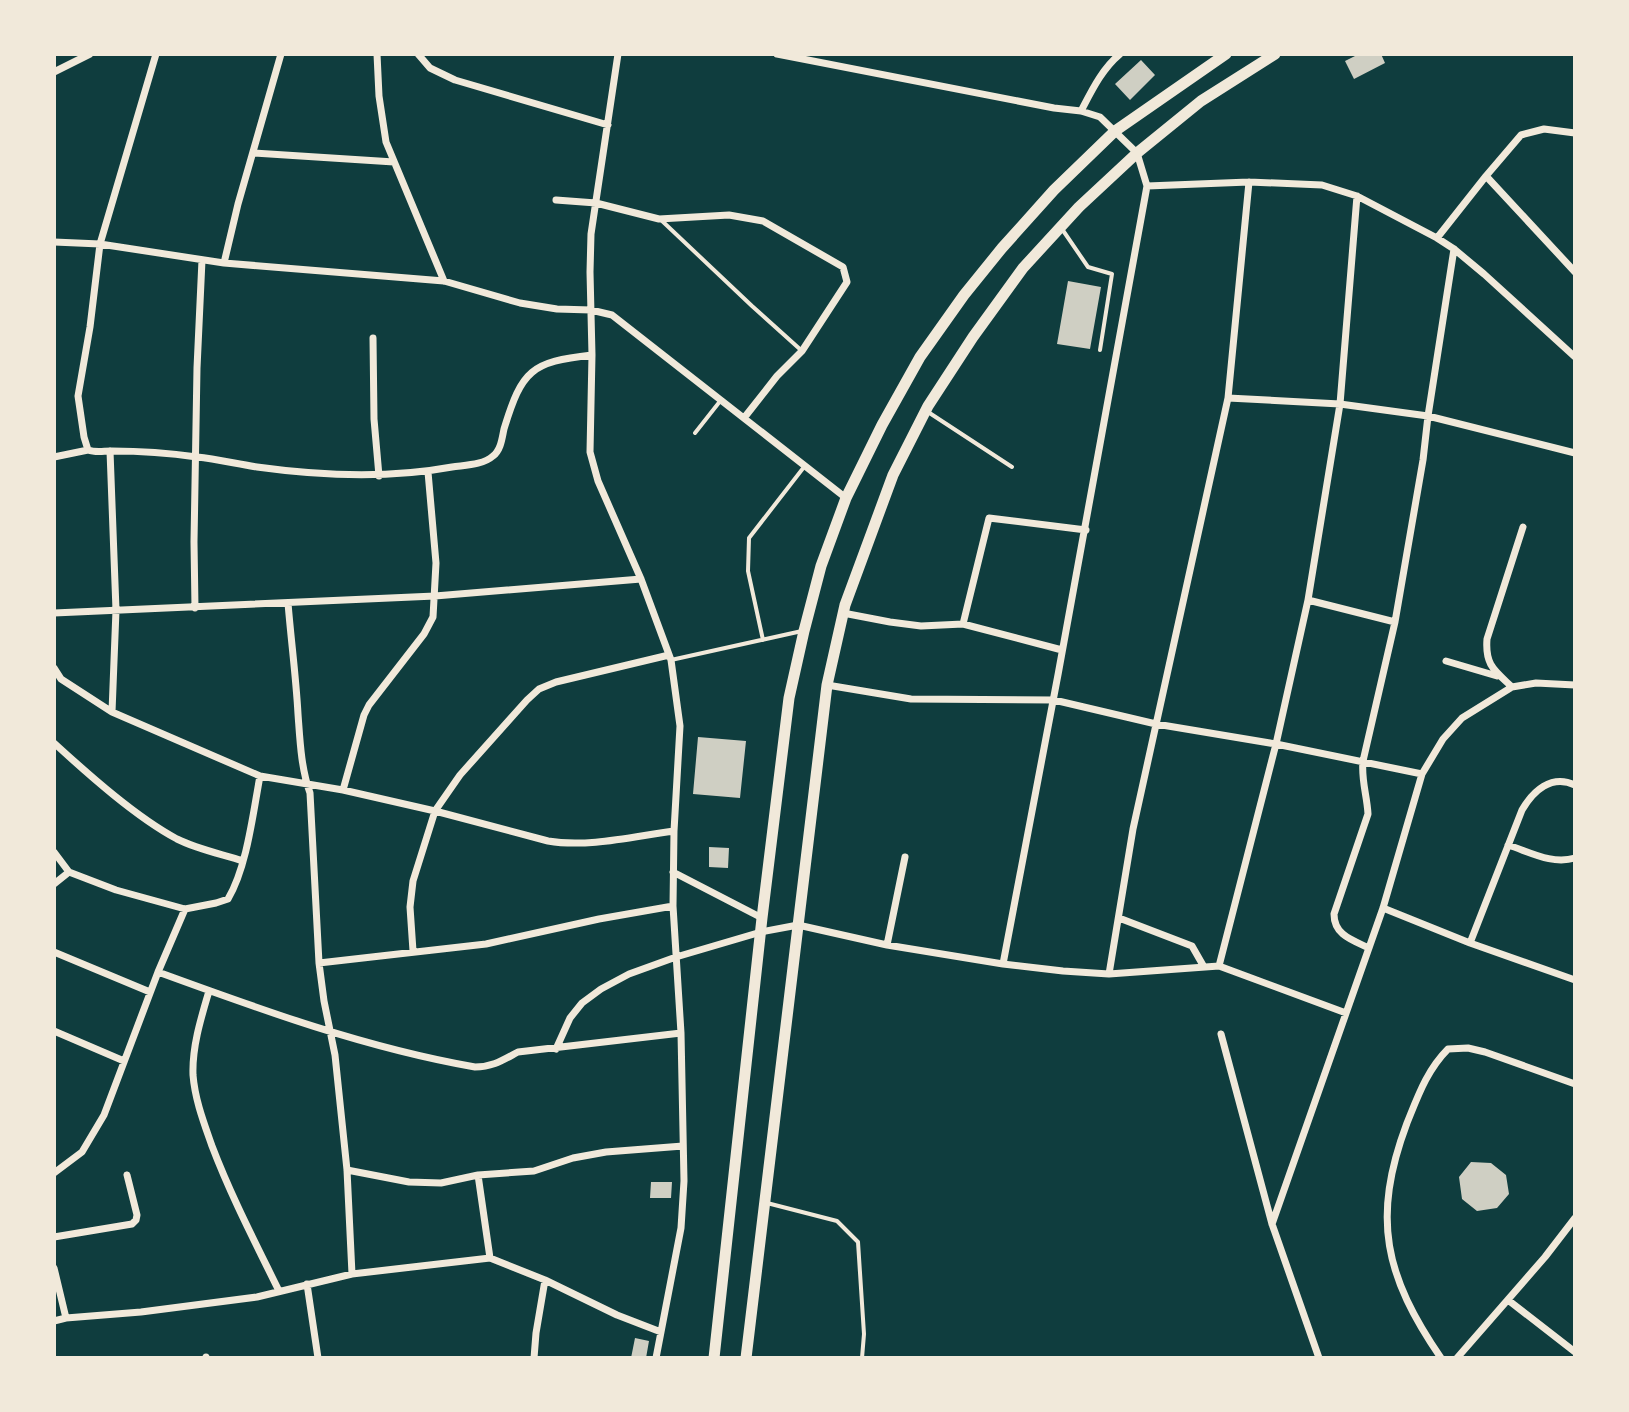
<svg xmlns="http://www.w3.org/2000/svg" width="1629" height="1412" font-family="'DM Sans',sans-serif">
  <rect width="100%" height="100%" fill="#0f3d3e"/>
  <path fill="#cfcfc3" d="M 1359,54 L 1381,54 L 1385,63 L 1354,79 L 1345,61 Z
    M 1141,60 L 1155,75 L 1130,100 L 1115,84 Z
    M 1068,281 L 1101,287 L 1090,349 L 1057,344 Z
    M 698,737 L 746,741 L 740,798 L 693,794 Z
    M 709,847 L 729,848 L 728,868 L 709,867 Z
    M 1471,1162 L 1491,1163 L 1506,1175 L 1509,1194 L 1497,1208 L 1477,1211 L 1462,1199 L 1459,1177 Z
    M 651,1182 L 672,1182 L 671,1198 L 650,1198 Z
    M 635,1338 L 649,1341 L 646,1358 L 631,1358 Z"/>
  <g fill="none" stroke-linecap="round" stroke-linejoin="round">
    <path stroke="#f1e9da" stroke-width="4" d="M 660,219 L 752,306 L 802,351
      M 1062,229 L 1088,267 L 1112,274 L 1100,350
      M 928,412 L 1012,467
      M 695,433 L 721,400
      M 763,640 L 748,571 L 749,538 L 804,467
      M 671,660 L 802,631
      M 767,1203 L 837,1221 L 858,1242 L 864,1334 L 862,1358"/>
    <path stroke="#f1e9da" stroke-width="7" d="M 156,54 L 100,244 L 90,327 L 78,396 L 84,437 L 88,450 C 96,453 103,451 112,451 C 140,451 169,453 197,457 C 217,459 237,464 257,467 C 322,476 387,479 452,467 C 465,465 483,465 493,456 C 501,450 502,438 504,429 C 522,370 531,362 592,355
      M 377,54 L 379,96 L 386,142 L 444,281
      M 418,54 L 430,68 L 455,80 L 608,125
      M 618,54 L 591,234 L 590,272 L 592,355 L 590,452 L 598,481 L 641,579 L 671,660 L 680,726 L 674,831 L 673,906 L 681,1033 L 684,1181 L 681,1228 L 656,1358
      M 777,54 L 1054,108 L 1081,111 L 1100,117 L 1137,153 L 1147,186 L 1249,182 L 1322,185 L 1357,196 L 1437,238 L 1454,249 L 1484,274 L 1575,357
      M 54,72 L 90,54
      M 1081,111 C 1092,90 1102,69 1120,54
      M 253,153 L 394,162
      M 1486,176 L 1575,272
      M 556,200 L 596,203 L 659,219 L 729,215 L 763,221 L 843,267 L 847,282 L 802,351 L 777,376 L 744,418
      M 1437,238 L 1486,176 L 1521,135 L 1544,129 L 1575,133
      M 54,242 L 100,244 L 224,263 L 444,281 L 520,303 L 557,309 L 591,310 L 612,315 L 846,498
      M 224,263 L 238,204 L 281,54
      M 373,338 L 374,419 L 379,476
      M 1228,398 L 1340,404 L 1428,416 L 1575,453
      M 110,451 L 116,610 L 112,712 L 260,776 L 343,790 L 435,811 L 548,841 C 588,848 635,836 674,831
      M 54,457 L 88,450
      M 1308,600 L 1395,622
      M 288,603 C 291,640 296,677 298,714 C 300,741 301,768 310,793 L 319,963 L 324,1001 L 335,1055 L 347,1170 L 352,1274
      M 195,608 L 194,542 L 197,368 L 202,260
      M 54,613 L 435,596 L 641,579
      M 843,613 L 890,622 L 921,626 L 963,624 L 1062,650
      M 963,624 L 989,518 L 1086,530
      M 1446,661 L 1497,676
      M 54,668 L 61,679 L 112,712
      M 827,685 L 911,699 L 1054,700 L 1156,724 L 1276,744 L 1422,774
      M 1512,687 C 1494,670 1485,665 1487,639 L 1523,527
      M 54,743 C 89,775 136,817 177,839 C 197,849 221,854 243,861
      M 343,790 L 364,715 L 369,705 L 424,634 L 433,617 L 436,563 L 428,472
      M 1508,845 C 1530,852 1552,865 1575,858
      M 54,852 L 69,872
      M 673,872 L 762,918
      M 54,884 L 69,872 L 116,890 L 185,909 L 216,903 L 228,899 C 247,867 253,813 260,776
      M 1383,908 L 1470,943 L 1575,980
      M 1119,918 L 1192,946 L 1204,967
      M 1470,943 L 1522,810 C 1533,791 1551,774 1575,785
      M 887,945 L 905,857
      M 1369,948 C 1352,940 1334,935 1334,914 L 1368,814 C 1367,795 1361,780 1363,761 L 1395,622 L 1423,460 L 1428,416 L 1454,249
      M 413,951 L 410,907 L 413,881 L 435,811 L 460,775 L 527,700 L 539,689 L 556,682 L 669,655
      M 54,952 L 150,992
      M 319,963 L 486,944 L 599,919 L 673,906
      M 1003,964 C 1053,705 1101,446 1147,186
      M 1219,966 L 1276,744 L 1308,600 L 1340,404 L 1357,196
      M 158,972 C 262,1010 366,1048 475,1067 C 493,1067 503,1060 518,1052 L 681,1033
      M 1109,974 L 1133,829 L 1228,398 L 1249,182
      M 209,991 C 201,1018 192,1047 193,1075 C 195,1100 204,1123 212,1146 C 231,1196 256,1244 279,1291
      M 54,1031 L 124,1061
      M 1221,1034 L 1272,1224 L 1319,1358
      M 556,1049 L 570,1018 L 582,1003 L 601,989 L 629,974 L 676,957 L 761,932 L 798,925 L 887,945 L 1003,964 L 1063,971 L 1109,974 L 1219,966 L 1346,1013
      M 347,1170 L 409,1182 L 441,1183 L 478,1175 L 534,1171 L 573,1158 L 606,1152 L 683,1146
      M 54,1173 L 82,1152 L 104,1115 L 158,972 L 185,909
      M 478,1175 L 490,1258
      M 1272,1224 L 1383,908 L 1422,774 L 1443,739 L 1462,718 L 1512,687 L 1536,683 L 1575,685
      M 54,1237 L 132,1224 L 136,1220 L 137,1215 L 127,1175
      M 54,1268 L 66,1318
      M 307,1284 L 318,1358
      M 1508,1300 L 1575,1352
      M 54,1321 L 66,1318 L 141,1312 L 257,1297 L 352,1274 L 490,1258 L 545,1280 L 617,1315 L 661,1332
      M 206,1358 L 206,1357
      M 534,1358 L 536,1333 L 545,1280
      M 1441,1358 C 1385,1276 1371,1219 1407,1123 C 1418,1096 1427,1070 1448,1049 L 1468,1048 L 1485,1052 L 1575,1084
      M 1457,1358 L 1545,1257 L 1575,1218"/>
    <path stroke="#f1e9da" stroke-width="11" d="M 714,1358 L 762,918 L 789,698 L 804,631 L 821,566 L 846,498 L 882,425 L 920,357 L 964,295 L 1002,248 L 1054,190 L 1115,131 L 1226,54
      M 746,1358 L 827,685 L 845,605 L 893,475 L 928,406 L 973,337 L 1023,268 L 1079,207 L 1137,153 L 1201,101 L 1275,54"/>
  </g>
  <rect width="1629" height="1412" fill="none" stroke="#f1e9da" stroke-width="112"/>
</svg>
